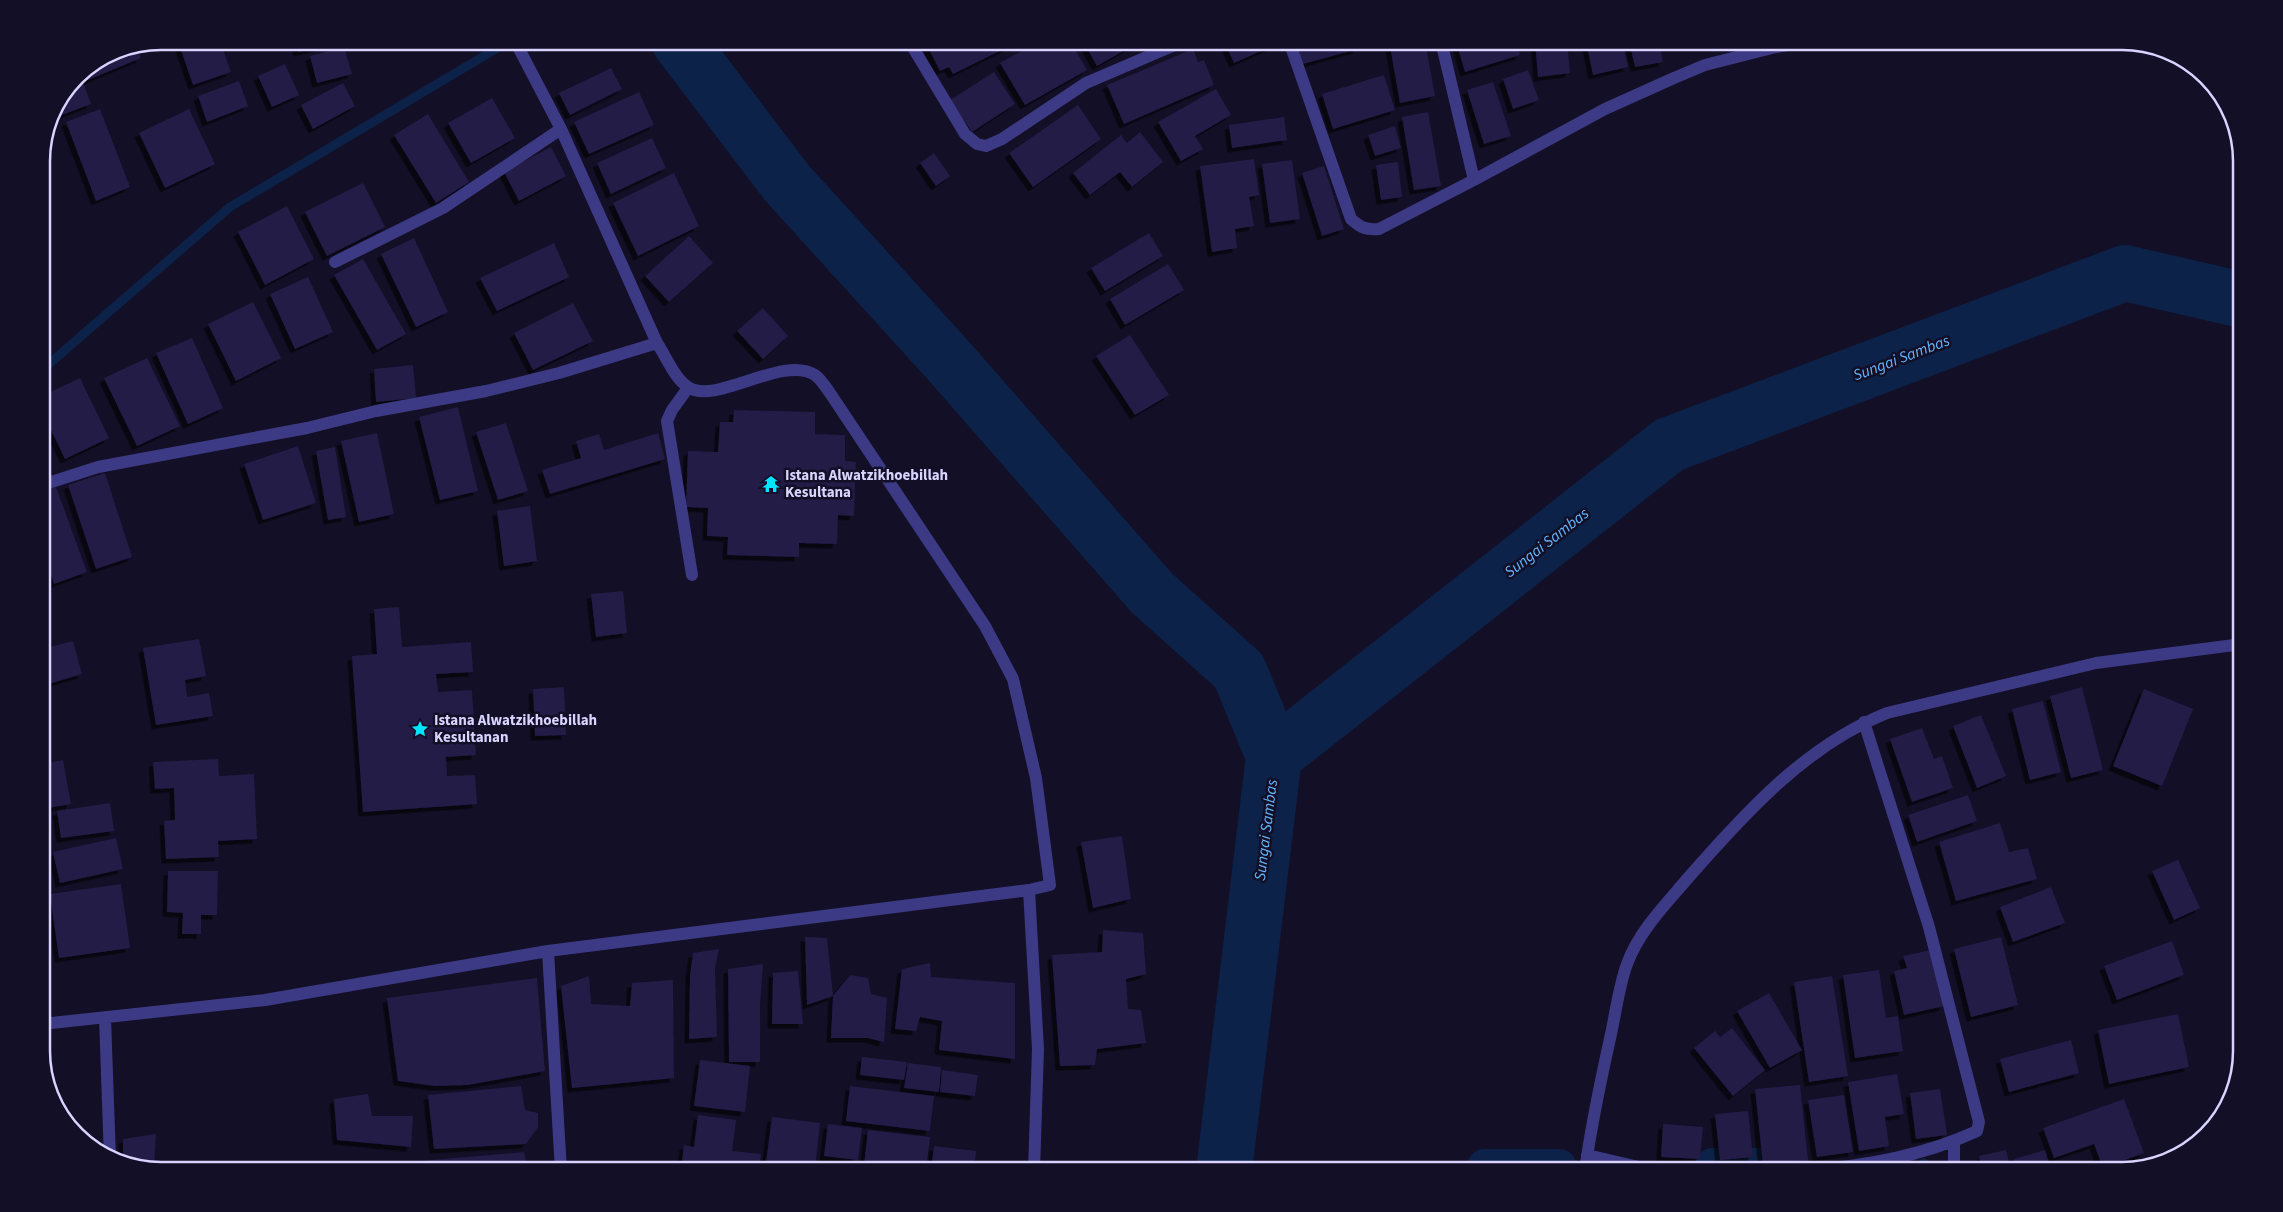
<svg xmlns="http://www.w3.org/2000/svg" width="2283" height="1212" font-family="'Source Sans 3',sans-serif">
  <defs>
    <filter id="shadow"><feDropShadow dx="-4.5" dy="4.5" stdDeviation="0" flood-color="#0009"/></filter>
  </defs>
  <rect width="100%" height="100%" fill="#130f26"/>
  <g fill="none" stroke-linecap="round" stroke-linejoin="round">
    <path stroke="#0c2248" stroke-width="9" d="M 42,370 L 230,207 L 509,41
      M 1924,1163 L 1924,1171"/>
    <path stroke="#0c2248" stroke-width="32" d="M 1712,1164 L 1792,1164
      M 1484,1165 L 1560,1165"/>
    <path stroke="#0c2248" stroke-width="56" d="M 679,41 L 787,183 L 947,359 L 1152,593 L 1239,671 L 1274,756
      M 1224,1171 L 1274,756 L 1669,445 L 2125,273 L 2242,300"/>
  </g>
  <path fill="#241b47" filter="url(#shadow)" d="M 178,41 L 220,41 L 231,72 L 193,85 Z
    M 295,41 L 319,41 L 320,47 L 298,52 Z
    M 325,41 L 345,41 L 345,42 L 326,46 Z
    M 940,41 L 1016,41 L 1016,43 L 953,74 L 949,67 L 940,71 L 928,47 Z
    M 1039,41 L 1070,41 L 1087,70 L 1025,105 L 1000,63 Z
    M 1083,41 L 1129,41 L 1132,46 L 1097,66 Z
    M 1224,41 L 1267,41 L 1270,47 L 1234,63 Z
    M 1293,41 L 1356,41 L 1358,49 L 1299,65 Z
    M 1415,41 L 1425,41 L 1435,96 L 1400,103 L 1390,46 Z
    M 1456,41 L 1516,41 L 1520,55 L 1465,72 Z
    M 1535,41 L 1567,41 L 1570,73 L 1538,77 Z
    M 1586,41 L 1622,41 L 1628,67 L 1593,75 Z
    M 1629,41 L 1659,41 L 1663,62 L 1635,67 Z
    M 136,46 L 141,58 L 88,80 L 84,71 L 116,50 Z
    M 344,47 L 352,74 L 317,83 L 310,56 Z
    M 1193,49 L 1198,62 L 1204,60 L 1214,85 L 1124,124 L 1107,85 Z
    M 285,64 L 299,95 L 272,107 L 258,76 Z
    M 611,68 L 622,89 L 570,115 L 559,93 Z
    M 1528,70 L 1539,100 L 1513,109 L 1503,79 Z
    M 994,72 L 1015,104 L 972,132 L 950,100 Z
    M 1384,75 L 1395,110 L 1333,129 L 1322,94 Z
    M 239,81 L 248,106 L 207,122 L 198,96 Z
    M 83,82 L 91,104 L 59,116 L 56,108 L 69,87 Z
    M 1493,82 L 1511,136 L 1484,144 L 1467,90 Z
    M 343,83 L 355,106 L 313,129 L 301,105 Z
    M 1216,89 L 1231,115 L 1195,136 L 1203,149 L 1181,161 L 1158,122 Z
    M 639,92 L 654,125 L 589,154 L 574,122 Z
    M 492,98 L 515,138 L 471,163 L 448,123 Z
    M 1078,105 L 1101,139 L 1033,187 L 1009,153 Z
    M 100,109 L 130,187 L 96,201 L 66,122 Z
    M 189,109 L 215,164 L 165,188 L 139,133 Z
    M 1428,112 L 1441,186 L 1414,190 L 1402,117 Z
    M 428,114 L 469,182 L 436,203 L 394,135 Z
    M 1284,117 L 1287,140 L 1232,148 L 1229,125 Z
    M 1395,126 L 1401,148 L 1375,156 L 1368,135 Z
    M 1140,132 L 1163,162 L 1132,187 L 1120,172 L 1090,195 L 1073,173 L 1121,135 L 1127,143 Z
    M 652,138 L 666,168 L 611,194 L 597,163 Z
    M 551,147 L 566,176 L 519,201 L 504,172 Z
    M 934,153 L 950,176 L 936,186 L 920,163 Z
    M 1254,159 L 1259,195 L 1249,197 L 1254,226 L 1235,229 L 1237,248 L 1212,252 L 1200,166 Z
    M 1292,160 L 1300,219 L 1270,223 L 1262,164 Z
    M 1398,162 L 1402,197 L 1381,200 L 1376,165 Z
    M 1324,166 L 1344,229 L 1322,236 L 1302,173 Z
    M 674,173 L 699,226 L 638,256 L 613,203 Z
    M 363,183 L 385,227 L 327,256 L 305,212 Z
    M 287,206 L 314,259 L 265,285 L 238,232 Z
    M 1149,233 L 1163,256 L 1105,291 L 1091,268 Z
    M 689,236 L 713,263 L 669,302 L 645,276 Z
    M 414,238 L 448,312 L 416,327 L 381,254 Z
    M 554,243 L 569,277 L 497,311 L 480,278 Z
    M 363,259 L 406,334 L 377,350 L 334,275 Z
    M 1168,264 L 1184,290 L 1125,325 L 1110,299 Z
    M 308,277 L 333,332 L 295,349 L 270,294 Z
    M 41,290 L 50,308 L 41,312 Z
    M 253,302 L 281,358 L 236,381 L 208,324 Z
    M 573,303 L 593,341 L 533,370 L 514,333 Z
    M 763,308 L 788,336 L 763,359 L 737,331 Z
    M 1130,335 L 1169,395 L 1135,415 L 1096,356 Z
    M 192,338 L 223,408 L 188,424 L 156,353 Z
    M 147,358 L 180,426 L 137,446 L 104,378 Z
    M 413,365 L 416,398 L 376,402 L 374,369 Z
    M 80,378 L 109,438 L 65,459 L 42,411 L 42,396 Z
    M 458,407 L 478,491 L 440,500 L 419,417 Z
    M 734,410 L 815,412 L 815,434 L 845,435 L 845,461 L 856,462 L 854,516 L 838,515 L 837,544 L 799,543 L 799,557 L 727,555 L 728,537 L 707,536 L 708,508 L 686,507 L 688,451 L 718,452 L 720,422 L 733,422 Z
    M 506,423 L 528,491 L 498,500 L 476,432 Z
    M 377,433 L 394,514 L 359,522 L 341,441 Z
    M 658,433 L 665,459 L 550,494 L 542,470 L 581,458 L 576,441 L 599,434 L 604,450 Z
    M 298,446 L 316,503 L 263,520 L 244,464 Z
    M 335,447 L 346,517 L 328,520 L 316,451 Z
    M 105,473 L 132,557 L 96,569 L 68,485 Z
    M 56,487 L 87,572 L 54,584 L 42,548 L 42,492 Z
    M 530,506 L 537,561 L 504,566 L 497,511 Z
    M 623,591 L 627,633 L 596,637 L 591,594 Z
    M 399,607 L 402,647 L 471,642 L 473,672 L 436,674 L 438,692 L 472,690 L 476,755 L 446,757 L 447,776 L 475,775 L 477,804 L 363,812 L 352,656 L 377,654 L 374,609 Z
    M 199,639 L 206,676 L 185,680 L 187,697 L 209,693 L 213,716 L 156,725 L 143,648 Z
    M 73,641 L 82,674 L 42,686 L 42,649 Z
    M 564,687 L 566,735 L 535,736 L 533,689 Z
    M 2082,687 L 2103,770 L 2071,778 L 2050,696 Z
    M 2144,689 L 2193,709 L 2162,786 L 2113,766 Z
    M 2043,701 L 2061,772 L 2030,780 L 2012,709 Z
    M 1981,715 L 2006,776 L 1977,788 L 1953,726 Z
    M 1922,728 L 1934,759 L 1942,756 L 1953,788 L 1912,802 L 1890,739 Z
    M 218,759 L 219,776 L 254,774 L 257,839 L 218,841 L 219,857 L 166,859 L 164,821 L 175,820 L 174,788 L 155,789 L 153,762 Z
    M 63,760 L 71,804 L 42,809 L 42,764 Z
    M 1968,795 L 1977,821 L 1917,842 L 1908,815 Z
    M 110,803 L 114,831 L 61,838 L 57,811 Z
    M 2000,823 L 2009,852 L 2028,848 L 2037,879 L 1956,901 L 1939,842 Z
    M 1122,836 L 1131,899 L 1093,908 L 1081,842 Z
    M 116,838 L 123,869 L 60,883 L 53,852 Z
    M 2178,860 L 2200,908 L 2174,920 L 2152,871 Z
    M 168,871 L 218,871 L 217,915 L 201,915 L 201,934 L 182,934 L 183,913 L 167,912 Z
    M 121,884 L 130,948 L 59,958 L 50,894 Z
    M 2051,887 L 2065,923 L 2013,942 L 2000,907 Z
    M 1103,930 L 1143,933 L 1146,974 L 1126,979 L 1128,1009 L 1141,1010 L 1146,1043 L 1097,1049 L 1095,1065 L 1060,1066 L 1052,955 L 1102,952 Z
    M 805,937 L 827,938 L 833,996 L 807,1005 Z
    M 2001,937 L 2018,1005 L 1971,1017 L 1954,949 Z
    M 2172,941 L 2184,975 L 2117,1000 L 2104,966 Z
    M 719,949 L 715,968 L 717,1037 L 689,1039 L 690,975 L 693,953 Z
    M 1931,950 L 1944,1006 L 1904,1015 L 1894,971 L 1907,968 L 1903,956 Z
    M 930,963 L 931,977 L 1015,983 L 1015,1059 L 939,1050 L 942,1021 L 920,1017 L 916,1031 L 895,1029 L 902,969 Z
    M 763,964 L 760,1005 L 760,1062 L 729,1062 L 728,969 Z
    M 1879,970 L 1886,1018 L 1898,1016 L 1903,1051 L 1855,1058 L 1843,975 Z
    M 798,971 L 803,1024 L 772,1024 L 773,973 Z
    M 850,975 L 868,978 L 871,994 L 887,998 L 884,1042 L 868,1038 L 831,1038 L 833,996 Z
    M 589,976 L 591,1004 L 630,1006 L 632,983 L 673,980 L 674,1078 L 572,1088 L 561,986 Z
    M 1832,976 L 1848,1076 L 1809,1082 L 1794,982 Z
    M 537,978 L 545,1071 L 468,1085 L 435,1086 L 398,1081 L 387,998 Z
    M 1769,993 L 1802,1050 L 1770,1068 L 1737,1011 Z
    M 2178,1014 L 2189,1067 L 2109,1084 L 2098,1030 Z
    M 1732,1028 L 1765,1070 L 1733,1096 L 1694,1048 L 1715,1031 L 1720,1037 Z
    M 2071,1040 L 2079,1073 L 2009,1092 L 2000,1059 Z
    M 862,1057 L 907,1062 L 904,1080 L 860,1075 Z
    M 700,1060 L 750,1066 L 745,1112 L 694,1106 Z
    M 908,1063 L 941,1067 L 939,1092 L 904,1088 Z
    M 942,1070 L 978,1075 L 975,1096 L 940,1092 Z
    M 1897,1074 L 1904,1114 L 1885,1117 L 1889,1146 L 1859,1151 L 1848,1082 Z
    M 1800,1085 L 1808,1160 L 1763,1165 L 1755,1089 Z
    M 521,1086 L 525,1110 L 538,1113 L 538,1127 L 526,1144 L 434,1149 L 428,1095 Z
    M 850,1086 L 934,1096 L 930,1131 L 846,1121 Z
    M 1940,1089 L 1947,1135 L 1916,1139 L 1910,1093 Z
    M 368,1094 L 372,1116 L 413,1116 L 411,1147 L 337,1140 L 334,1099 Z
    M 1844,1095 L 1853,1152 L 1817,1157 L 1808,1100 Z
    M 2124,1099 L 2144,1153 L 2103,1168 L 2094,1144 L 2054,1158 L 2043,1128 Z
    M 1748,1111 L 1753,1157 L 1720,1160 L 1715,1114 Z
    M 698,1115 L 736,1120 L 732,1151 L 761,1154 L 759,1171 L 681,1171 L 684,1145 L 694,1147 Z
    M 772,1117 L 820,1123 L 815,1168 L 766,1162 Z
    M 828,1124 L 862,1128 L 858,1160 L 824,1156 Z
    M 1663,1124 L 1703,1127 L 1700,1159 L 1661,1157 Z
    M 868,1130 L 930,1137 L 926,1171 L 864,1165 Z
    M 156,1134 L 154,1169 L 123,1162 L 123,1139 Z
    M 934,1146 L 976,1151 L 974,1171 L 931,1171 Z
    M 2006,1150 L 2011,1171 L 1982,1171 L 1979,1156 Z
    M 2045,1150 L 2051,1171 L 2017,1171 L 2014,1159 Z
    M 524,1152 L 528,1171 L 410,1171 L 409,1162 Z
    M 670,1163 L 670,1171 L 591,1171 L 591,1167 Z"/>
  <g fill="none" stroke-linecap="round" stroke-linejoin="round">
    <path stroke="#3d3a85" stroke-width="12" d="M 909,41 L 965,134 L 977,144 L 986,146 L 1002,139 L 1086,83 L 1184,41
      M 1289,41 L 1351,219 C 1361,228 1366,230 1379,229 L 1474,180 L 1605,109 L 1674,78 L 1705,65 L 1776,47 L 1813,41
      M 1441,41 L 1474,180
      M 335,262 L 443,208 L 561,129
      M 688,388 L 672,410 L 667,421 L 692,575
      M 42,485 L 98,467 L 307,428 L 376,411 L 486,391 L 559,373 L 657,343 L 561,129 L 515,41
      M 1029,890 L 1038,1049 L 1034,1171
      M 548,951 L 561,1171
      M 105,1018 L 110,1159
      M 42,1024 L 265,1000 L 548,951 L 1029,890 L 1050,885 L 1036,778 L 1013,679 L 985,626 L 832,396 C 827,389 821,379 815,375 C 783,354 715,406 688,387 C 674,378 666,356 657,343
      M 1587,1155 L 1656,1171
      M 1585,1171 C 1591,1125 1601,1079 1611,1034 C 1616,1011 1619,986 1627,964 C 1639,931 1666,904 1688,878 C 1744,814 1806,745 1887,713 L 2096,663 L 2242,644
      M 1800,1171 C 1861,1167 1921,1157 1977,1131 L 1979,1122 L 1929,927 L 1864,722
      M 1954,1171 L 1954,1142"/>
  </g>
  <defs>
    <g id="temple-bare" transform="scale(1.35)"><path d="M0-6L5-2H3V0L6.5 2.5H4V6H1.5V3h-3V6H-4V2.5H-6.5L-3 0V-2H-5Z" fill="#00e5ff" stroke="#130f26" stroke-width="2.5" paint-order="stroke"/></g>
    <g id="sight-bare" transform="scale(1.35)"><path d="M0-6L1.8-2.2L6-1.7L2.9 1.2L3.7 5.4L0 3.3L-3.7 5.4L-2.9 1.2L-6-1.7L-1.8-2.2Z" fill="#00e5ff" stroke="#130f26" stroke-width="2.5" paint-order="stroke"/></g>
  </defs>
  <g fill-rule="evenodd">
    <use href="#temple-bare" x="771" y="484"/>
    <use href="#sight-bare" x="420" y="729"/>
  </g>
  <g text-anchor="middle" stroke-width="5" stroke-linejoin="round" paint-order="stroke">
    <g font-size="15" font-weight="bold" fill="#d9d4ff" stroke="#130f26" text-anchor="start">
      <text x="785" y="480">Istana Alwatzikhoebillah<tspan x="785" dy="17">Kesultana</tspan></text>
      <text x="434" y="725">Istana Alwatzikhoebillah<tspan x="434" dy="17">Kesultanan</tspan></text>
    </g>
    <g font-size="16" font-style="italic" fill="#62b6ff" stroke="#130f26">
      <text transform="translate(1901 357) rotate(-21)" y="6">Sungai Sambas</text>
      <text transform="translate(1546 542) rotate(-38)" y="6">Sungai Sambas</text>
      <text transform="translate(1265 830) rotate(-83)" y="6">Sungai Sambas</text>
    </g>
  </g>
  <path d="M0 0H2283V1212H0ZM161 50H2122A111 111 0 0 1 2233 161V1051A111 111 0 0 1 2122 1162H161A111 111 0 0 1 50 1051V161A111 111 0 0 1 161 50Z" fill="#130f26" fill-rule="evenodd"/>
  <path fill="none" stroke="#d9d4ff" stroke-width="2.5" d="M161 50H2122A111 111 0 0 1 2233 161V1051A111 111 0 0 1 2122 1162H161A111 111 0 0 1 50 1051V161A111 111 0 0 1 161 50Z"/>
</svg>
